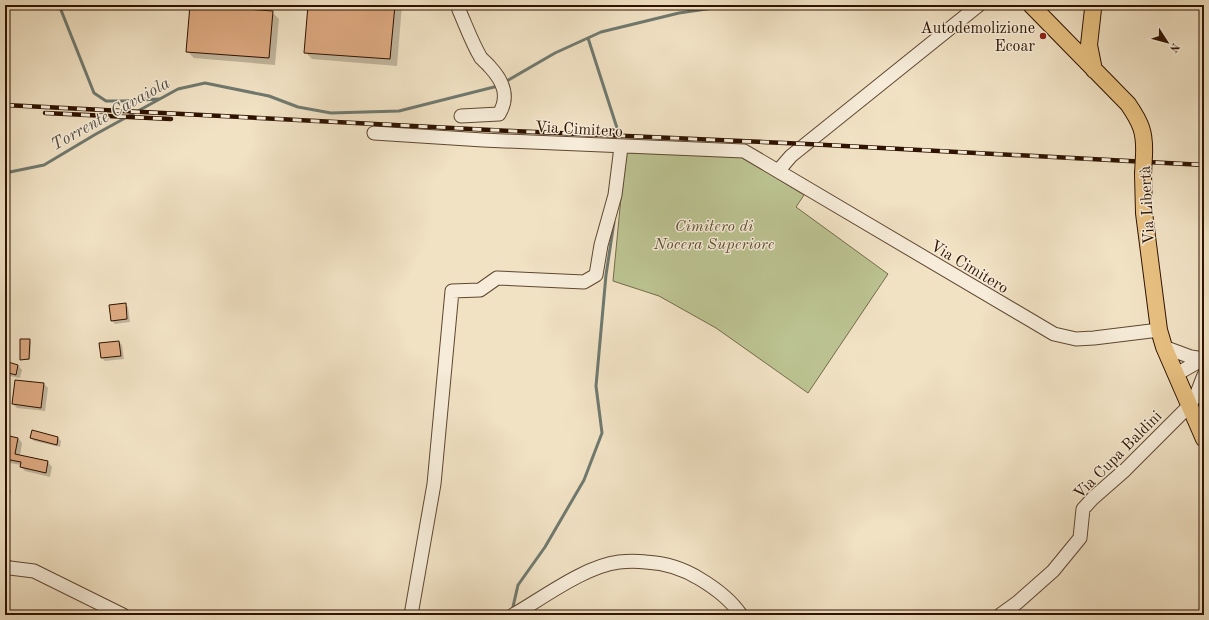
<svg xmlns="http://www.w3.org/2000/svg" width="1209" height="620" font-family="'Old Standard TT',serif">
  <rect width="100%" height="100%" fill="#f1e2c4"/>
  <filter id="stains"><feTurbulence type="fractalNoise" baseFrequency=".005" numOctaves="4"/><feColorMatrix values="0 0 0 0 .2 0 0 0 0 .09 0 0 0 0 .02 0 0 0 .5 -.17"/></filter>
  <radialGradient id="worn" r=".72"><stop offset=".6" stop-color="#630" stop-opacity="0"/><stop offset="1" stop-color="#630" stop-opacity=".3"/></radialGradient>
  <path fill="#bcc392" stroke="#756b49" d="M 627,151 L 734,152 L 804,195 L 796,207 L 888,274 L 808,393 L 716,328 L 659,296 L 613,281 L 625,156 Z"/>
  <path fill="#0003" d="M 309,5 L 402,5 L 397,66 L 312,59 L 305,52 Z
    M 272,12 L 279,19 L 275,65 L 194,58 L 187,51 Z
    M 125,304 L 128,307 L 130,322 L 115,324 L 112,321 Z
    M 30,340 L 31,342 L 30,360 L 23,360 L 21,359 Z
    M 119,342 L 122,345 L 124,359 L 105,361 L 102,358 Z
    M 5,362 L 18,365 L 22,370 L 20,378 L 5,375 Z
    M 44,384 L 48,388 L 45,411 L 17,408 L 13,404 Z
    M 32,432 L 58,438 L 61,441 L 60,447 L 34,441 L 31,438 Z
    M 5,436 L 18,438 L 22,443 L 20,456 L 48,462 L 52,467 L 50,477 L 25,471 L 21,467 L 21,465 L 5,462 Z
    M 5,486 L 11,490 L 5,518 Z"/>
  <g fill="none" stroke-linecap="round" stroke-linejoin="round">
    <path stroke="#6f796f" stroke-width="3" d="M 59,5 L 94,93 L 106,101 L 124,101 L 159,99
      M 588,38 L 617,128
      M 505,82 L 555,53 L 601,32 L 679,13 L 734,5
      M 5,173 L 44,165 L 96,134 L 178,89 L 205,83 L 269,96 L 298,107 L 331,113 L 399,111 L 498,86
      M 512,611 L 518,585 L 545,547 L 584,480 L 602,433 L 596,386 L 606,275 L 614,222"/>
  </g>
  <path fill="#dda981" stroke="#2e1300" d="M 190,5 L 273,11 L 269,58 L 186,52 Z
    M 308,5 L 395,5 L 390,59 L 304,53 Z
    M 126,303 L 127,319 L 111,321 L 109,305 Z
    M 20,339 L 30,339 L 29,359 L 20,360 Z
    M 119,341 L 121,356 L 101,358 L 99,343 Z
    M 5,361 L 18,365 L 16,375 L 5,372 Z
    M 15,380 L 44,383 L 41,408 L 12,404 Z
    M 32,430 L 58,437 L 57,445 L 30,438 Z
    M 5,435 L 18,438 L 15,454 L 48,461 L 46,473 L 20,467 L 21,462 L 5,459 Z"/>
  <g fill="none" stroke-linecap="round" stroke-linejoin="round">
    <g stroke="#5f4731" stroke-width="15">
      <path id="minor" d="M 458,5 L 459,10 C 466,26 472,43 481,58 C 484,61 487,63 490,67 C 503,81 510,96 499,114 L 461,116
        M 374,133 L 483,140 L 744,151 L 1054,334 L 1076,339 L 1094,338 L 1159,330
        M 778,171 L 791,156 L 979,5
        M 1164,347 L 1191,357 L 1204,359
        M 1175,375 L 1203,359
        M 5,566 L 10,568 L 34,571 L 123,615
        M 411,615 L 434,484 L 452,291 L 480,290 L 497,278 L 584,282 L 596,275 L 601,245 L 615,195 L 621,147
        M 513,615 C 543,598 585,566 619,562 C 628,561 637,561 646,562 C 665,563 684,569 700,579 C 715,588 731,600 741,615
        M 1000,615 L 1018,602 L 1053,571 L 1080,538 L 1083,509 L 1093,498 L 1125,470 L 1189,406 L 1197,393 L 1204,375"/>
    </g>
    <g stroke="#2e1300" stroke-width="18">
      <path id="major" d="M 1031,5 L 1128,104 C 1141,123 1145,132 1144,155
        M 1093,9 L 1089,45 L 1094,70
        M 1143,174 L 1144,213 L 1159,330 L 1164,347 L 1204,439"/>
    </g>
    <use href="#minor" stroke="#f6ecd9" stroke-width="13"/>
    <use href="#major" stroke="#e8c182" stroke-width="16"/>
    <g stroke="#2e1300" stroke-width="4.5">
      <path id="rail" d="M 5,105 L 512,131 L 807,144 L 1204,165
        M 45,113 L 171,119"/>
    </g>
    <use href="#rail" stroke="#f6ecd9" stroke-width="3" stroke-dasharray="9" stroke-linecap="butt"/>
    <g stroke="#2e1300" stroke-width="18" stroke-linecap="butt">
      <path id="major-bridge" d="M 1143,174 L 1144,155"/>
    </g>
    <use href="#major-bridge" stroke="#e8c182" stroke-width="16"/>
  </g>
  <circle fill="#8f2418" stroke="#f6ecd9" stroke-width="1.5" cx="1043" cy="36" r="4"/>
  <g text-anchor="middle" stroke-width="3" stroke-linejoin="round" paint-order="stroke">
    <g font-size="16" fill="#2e1300" stroke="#f6ecd9" text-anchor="end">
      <text x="1035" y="33">Autodemolizione<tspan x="1035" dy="18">Ecoar</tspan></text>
    </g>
    <g font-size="16" fill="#2e1300" stroke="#f6ecd9">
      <text transform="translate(579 128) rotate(3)" y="6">Via Cimitero</text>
      <text transform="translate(1146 205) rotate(-93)" y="6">Via Libertà</text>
      <text transform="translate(970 266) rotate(31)" y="6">Via Cimitero</text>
      <text transform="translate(1117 454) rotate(-45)" y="6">Via Cupa Baldini</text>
    </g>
    <g font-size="16" font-style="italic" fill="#605133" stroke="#f6ecd9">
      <text x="714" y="231">Cimitero di<tspan x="714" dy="18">Nocera Superiore</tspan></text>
    </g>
    <g font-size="17" font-style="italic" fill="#544e41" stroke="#f6ecd9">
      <text transform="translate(110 113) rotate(-29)" y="6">Torrente Cavaiola</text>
    </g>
  </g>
  <rect width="1209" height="620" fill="none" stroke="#f1e2c4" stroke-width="20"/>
  <rect x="6" y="6" width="1197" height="608" fill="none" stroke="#2e1300" stroke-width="2"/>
  <rect x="10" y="10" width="1189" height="600" fill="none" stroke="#2e1300"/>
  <g transform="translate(1167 42) rotate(126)" stroke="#f6ecd9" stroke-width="3" paint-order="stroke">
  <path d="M0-3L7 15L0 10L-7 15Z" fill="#2e1300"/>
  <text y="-6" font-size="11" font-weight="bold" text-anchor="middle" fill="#2e1300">N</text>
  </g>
  <rect width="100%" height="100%" filter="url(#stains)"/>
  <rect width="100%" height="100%" fill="url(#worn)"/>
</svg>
